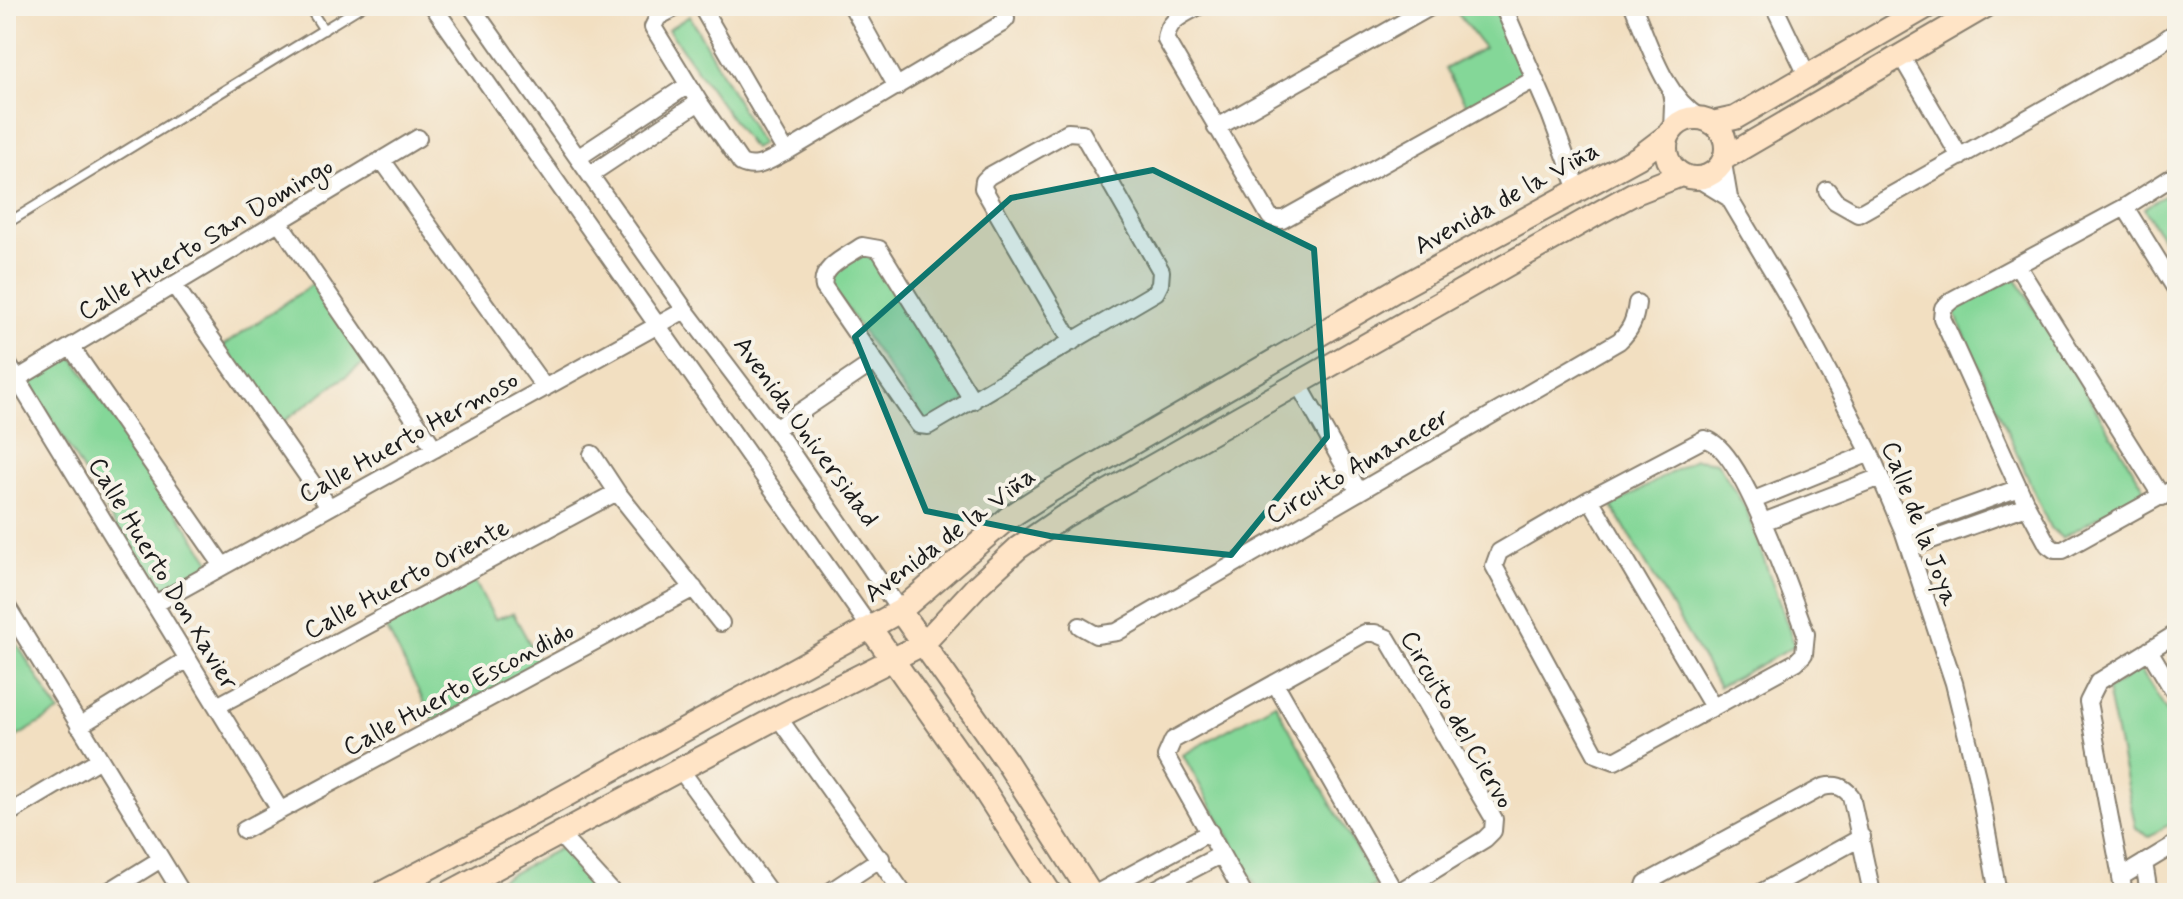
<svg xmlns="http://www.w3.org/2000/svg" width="2183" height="899" font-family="Mynerve,sans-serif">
  <rect width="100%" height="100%" fill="#f7f3e8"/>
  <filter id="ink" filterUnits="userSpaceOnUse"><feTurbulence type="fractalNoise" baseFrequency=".0125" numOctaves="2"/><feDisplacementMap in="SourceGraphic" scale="16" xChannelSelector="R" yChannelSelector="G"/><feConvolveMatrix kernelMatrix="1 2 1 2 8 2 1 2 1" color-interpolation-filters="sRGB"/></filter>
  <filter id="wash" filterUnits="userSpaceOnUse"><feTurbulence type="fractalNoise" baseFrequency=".006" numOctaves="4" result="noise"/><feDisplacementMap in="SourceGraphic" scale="32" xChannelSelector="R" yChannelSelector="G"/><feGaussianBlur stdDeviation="1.8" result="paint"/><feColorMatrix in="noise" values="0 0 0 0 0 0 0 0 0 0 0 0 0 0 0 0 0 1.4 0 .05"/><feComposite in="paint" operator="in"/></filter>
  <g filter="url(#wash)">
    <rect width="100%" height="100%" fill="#f2dfc1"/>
    <path fill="#84d798" stroke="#507a5a" stroke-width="2" d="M 1469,6 L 1494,6 L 1524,79 L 1472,114 L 1445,69 L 1484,48 L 1458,14 Z
      M 690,16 L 761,144 L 753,149 L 668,29 Z
      M 2177,188 L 2177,256 L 2174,258 L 2144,208 Z
      M 865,250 L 878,253 L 968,400 L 927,424 L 828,282 L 829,272 Z
      M 2015,277 L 2145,489 L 2062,538 L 2050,528 L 1954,311 Z
      M 313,284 L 367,361 L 280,424 L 223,346 Z
      M 73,357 L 214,567 L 157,596 L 30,382 Z
      M 1695,459 L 1717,462 L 1745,507 L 1795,646 L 1719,687 L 1612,506 Z
      M 473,578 L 495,619 L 513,613 L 542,666 L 433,720 L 385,625 Z
      M 6,626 L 59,712 L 6,743 Z
      M 2140,669 L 2177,728 L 2177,820 L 2149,836 L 2136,829 L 2107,690 Z
      M 1275,703 L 1376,885 L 1361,893 L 1260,893 L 1183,755 Z
      M 562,847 L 598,886 L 587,893 L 475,893 Z"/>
  </g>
  <g filter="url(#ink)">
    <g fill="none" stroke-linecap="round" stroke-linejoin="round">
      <g stroke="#877e6e" stroke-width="12">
        <path id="lane" d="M 308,6 L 324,30
          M 6,224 L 362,6"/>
      </g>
      <g stroke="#877e6e" stroke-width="20">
        <path id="street" d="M 433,6 L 871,629
          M 471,6 L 685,310 L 775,429 L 900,611
          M 679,6 L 658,17 L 653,27 L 699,102 L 741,163 C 757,171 771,159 786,152 L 1001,24 L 1006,19 L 1003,6
          M 701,6 L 786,152
          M 852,6 L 897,87
          M 1199,6 C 1183,15 1167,20 1166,40 L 1270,217 L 1282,220 L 1533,80
          M 1503,6 L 1550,114 L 1578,190
          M 1633,6 C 1650,45 1663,95 1700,118
          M 1774,6 L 1807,75
          M 1901,56 L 1960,157
          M 1671,92 L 1673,104 L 1672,130
          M 1216,128 L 1432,6
          M 579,157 L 688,85
          M 382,160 L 545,388
          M 1723,163 L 1729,198 L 1791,302 L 1839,392 L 1870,453 L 1903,530 L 1954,683 L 1977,777 L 1998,893
          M 591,174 L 699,102
          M 2177,174 L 2125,207 L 1952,300 L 1943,308 L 1942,318 L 2027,506 L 2048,545 L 2055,550 L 2063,550 L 2177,487
          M 1698,179 L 1729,198
          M 1827,190 L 1835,201 L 1858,214 L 2159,44 L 2177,31
          M 2125,207 L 2177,291
          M 279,222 L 435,449
          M 2017,265 L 2162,497
          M 174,285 L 329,507
          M 71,347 L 223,566
          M 6,361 L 280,810
          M 17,379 L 418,138
          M 1299,385 L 1359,492
          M 973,401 L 879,249 L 862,246 C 848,256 819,267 824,287 L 919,425 L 928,426 L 1156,292 L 1160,284 L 1161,271 L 1082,133 L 1068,132 L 989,176 L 984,181 L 983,188 L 1072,342
          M 775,429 L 874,362
          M 1704,439 C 1740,442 1793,599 1806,634 L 1804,654 L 1796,662 L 1615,761 L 1596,754 L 1494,566 L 1499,552 L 1590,499 Z
          M 592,454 L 617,492 L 721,623
          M 1590,499 L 1713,707
          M 1754,500 L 1870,453
          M 1763,522 L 1880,477
          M 1903,530 L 2019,488
          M 1909,548 L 2027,506
          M 155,604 L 685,310
          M 6,605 L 182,893
          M 1080,626 L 1096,635 L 1117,632 L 1619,341 C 1631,330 1635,320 1637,303
          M 2149,650 L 2177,697
          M 1275,683 L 1395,893
          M 217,706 L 617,492
          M 778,717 L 903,893
          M 79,726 L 188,659
          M 680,769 L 770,893
          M 6,815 L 100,759
          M 244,830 L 694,588
          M 560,835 L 613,893
          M 2144,863 L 2149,893
          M 2121,877 L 2177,843
          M 106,893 L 161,859
          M 828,893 L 881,858
          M 1097,893 L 1210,832
          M 1148,893 L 1220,855
          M 1243,893 L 1166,756 L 1173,740 L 1365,633 L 1375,633 L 1387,638 L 1494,819 L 1493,831 L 1485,839 L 1397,893
          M 1643,893 L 1646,883 L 1823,787 C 1836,784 1843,786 1851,796 L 1872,893
          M 1760,893 L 1862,837
          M 2124,893 L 2088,702 L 2098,682 L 2177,633"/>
      </g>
      <g stroke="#877e6e" stroke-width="26">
        <path id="secondary" d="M1666 148a30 30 0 1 1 60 0a30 30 0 1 1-60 0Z
          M 1712,123 L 1735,118 L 1928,6
          M 1725,158 L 1986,6
          M 900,611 L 1006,761 L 1090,893
          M 871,629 L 979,782 L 1050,893
          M 382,893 L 543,808 L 900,611 L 1008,518 L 1050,491 L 1403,286 L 1639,157 L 1668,135
          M 449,893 L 778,717 L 923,644 L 977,586 L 1018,548 L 1063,517 L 1602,211 L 1633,194 L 1681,175"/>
      </g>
      <use href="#lane" stroke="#fff" stroke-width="8"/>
      <use href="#street" stroke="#fff" stroke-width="16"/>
      <use href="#secondary" stroke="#ffe4c6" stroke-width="22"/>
    </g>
  </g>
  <path fill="#0f766e" fill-opacity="0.2" stroke="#0f766e" stroke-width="6" stroke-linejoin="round" d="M 1153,170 L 1314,249 L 1327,437 L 1231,555 L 1050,536 L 926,511 L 855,337 L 1011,198 Z"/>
  <g text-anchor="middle" stroke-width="8" stroke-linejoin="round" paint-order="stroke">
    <g font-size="26" fill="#1c1c1c" stroke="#f7f3e8">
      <text transform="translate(1506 197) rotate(-29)" y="9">Avenida de la Viña</text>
      <text transform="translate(205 238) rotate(-31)" y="9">Calle Huerto San Domingo</text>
      <text transform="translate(807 431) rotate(54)" y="9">Avenida Universidad</text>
      <text transform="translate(408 436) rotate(-29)" y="9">Calle Huerto Hermoso</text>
      <text transform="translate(1357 465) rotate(-30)" y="9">Circuito Amanecer</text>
      <text transform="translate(1921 523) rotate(69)" y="9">Calle de la Joya</text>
      <text transform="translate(949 534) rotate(-37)" y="9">Avenida de la Viña</text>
      <text transform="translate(164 573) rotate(59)" y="9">Calle Huerto Don Xavier</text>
      <text transform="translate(406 578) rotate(-28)" y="9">Calle Huerto Oriente</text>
      <text transform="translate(458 688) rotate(-28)" y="9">Calle Huerto Escondido</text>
      <text transform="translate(1458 719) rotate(60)" y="9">Circuito del Ciervo</text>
    </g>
  </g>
  <rect width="2183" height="899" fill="none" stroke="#f7f3e8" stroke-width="32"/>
</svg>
